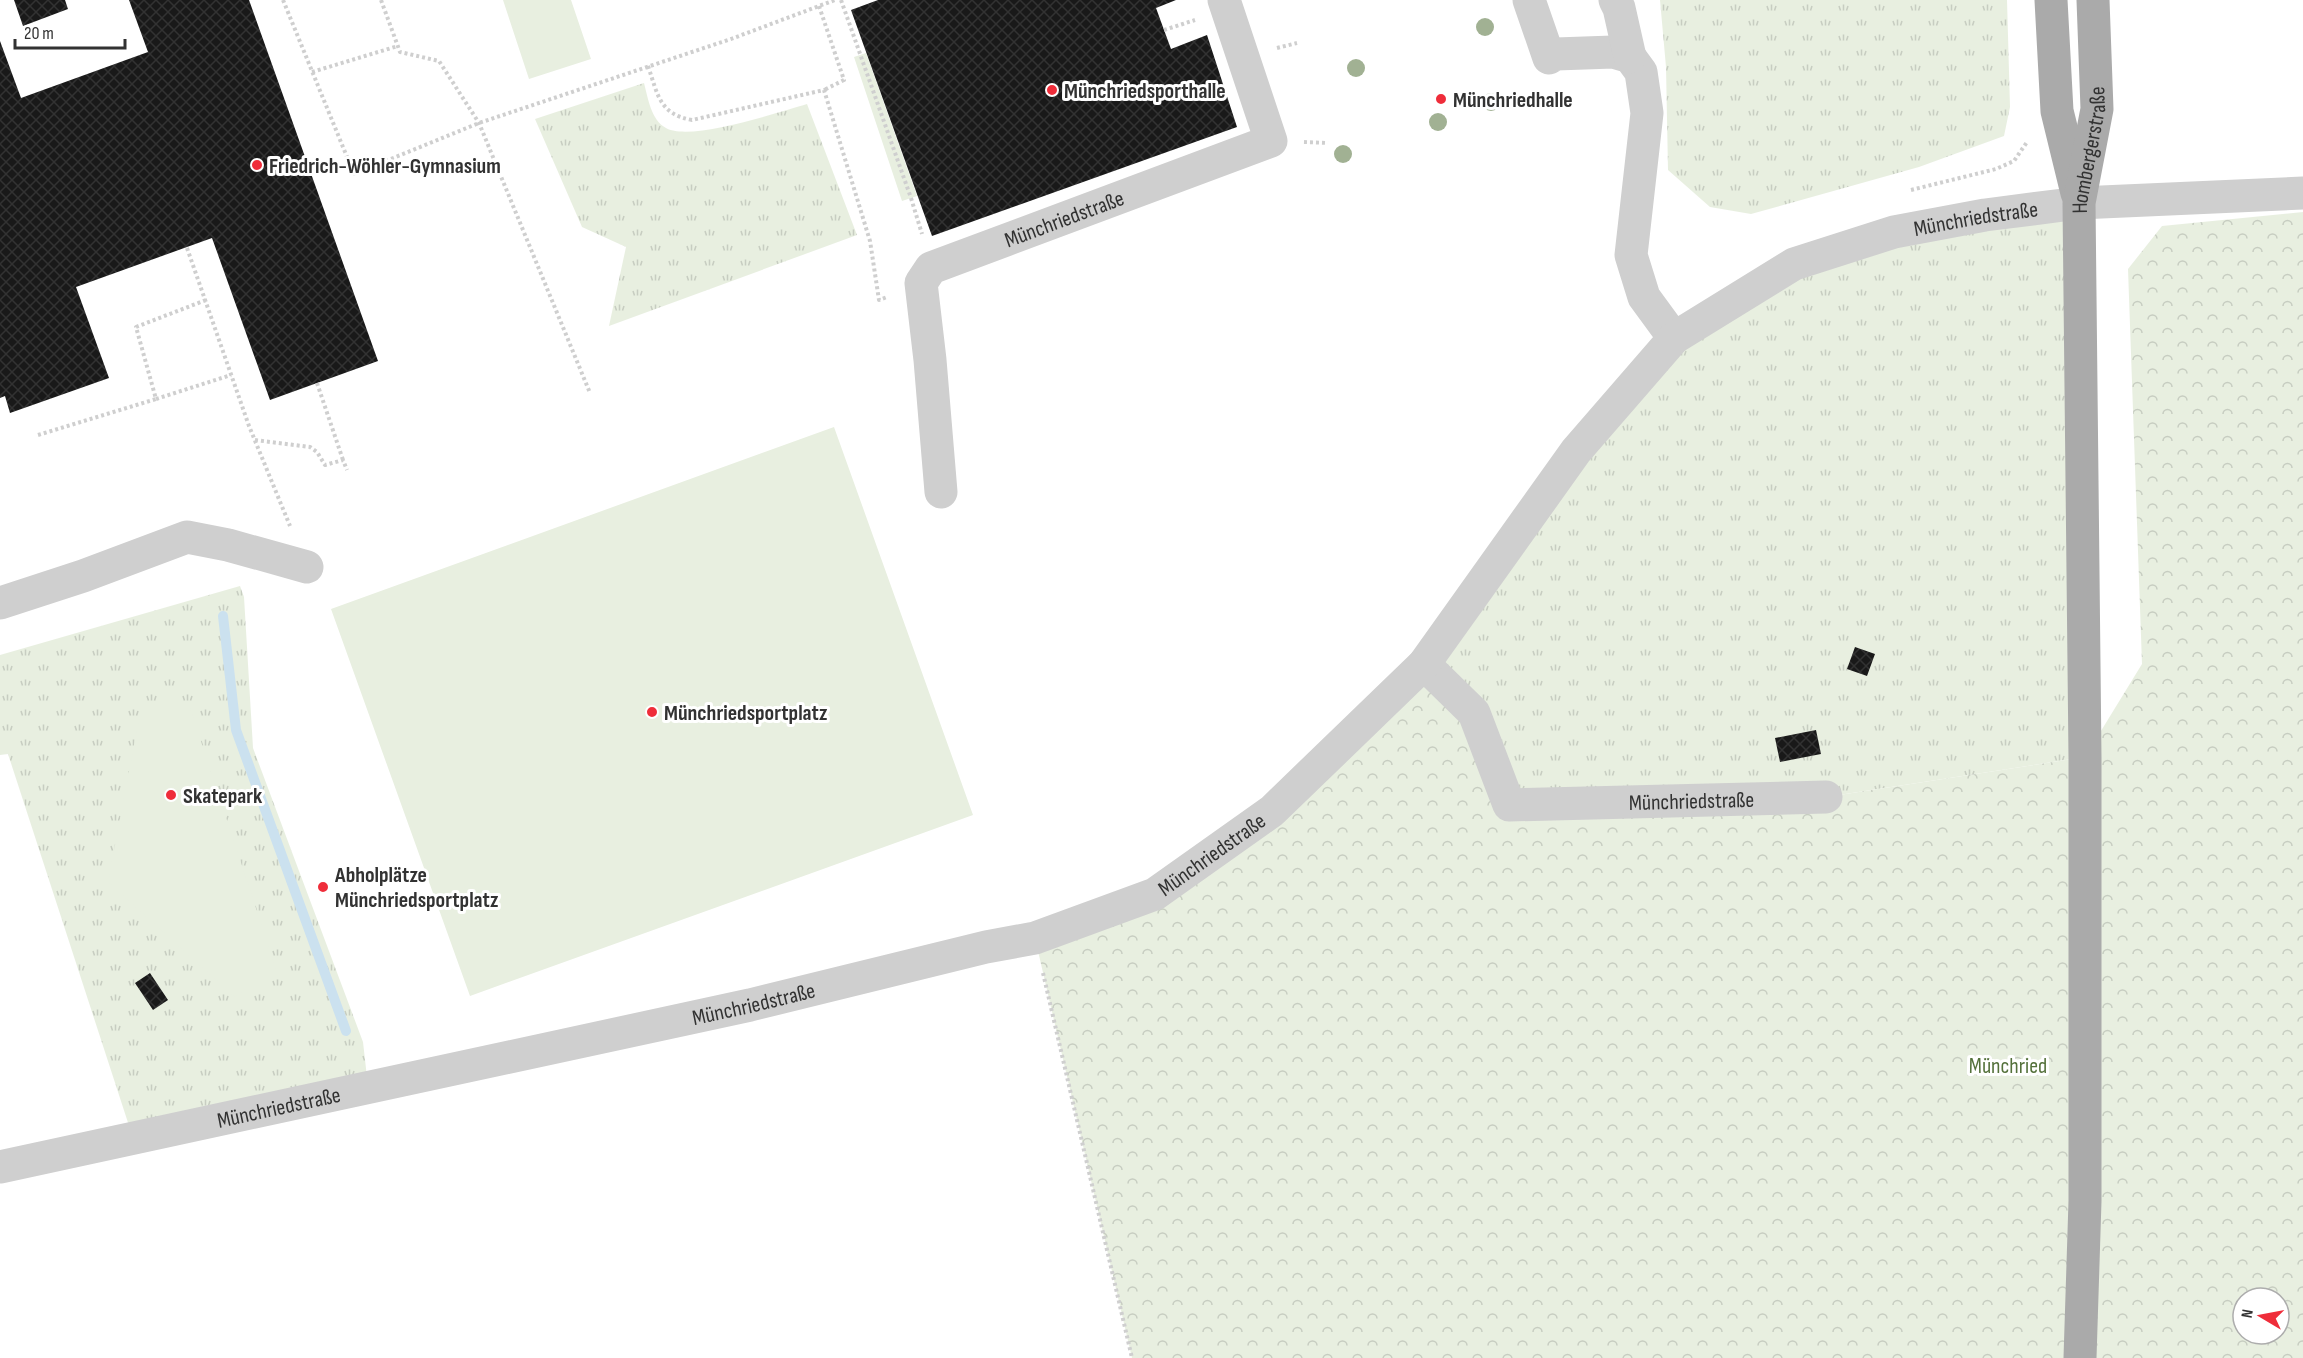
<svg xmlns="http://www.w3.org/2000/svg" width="2303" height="1358" font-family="'Sofia Sans Condensed',sans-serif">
  <defs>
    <pattern id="grass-tufts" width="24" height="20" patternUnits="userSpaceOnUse" patternTransform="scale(1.5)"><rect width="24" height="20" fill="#e8efe0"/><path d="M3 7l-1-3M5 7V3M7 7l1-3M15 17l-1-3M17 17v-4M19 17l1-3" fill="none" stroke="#c7cdc1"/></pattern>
    <pattern id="forest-crowns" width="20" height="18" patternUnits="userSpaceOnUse" patternTransform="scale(1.5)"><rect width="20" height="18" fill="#e8efe0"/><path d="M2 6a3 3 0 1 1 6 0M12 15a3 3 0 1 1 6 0" fill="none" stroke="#c7cdc1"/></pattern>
    <pattern id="building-cross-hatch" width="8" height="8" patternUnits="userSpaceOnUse" patternTransform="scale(1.5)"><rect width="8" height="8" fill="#191919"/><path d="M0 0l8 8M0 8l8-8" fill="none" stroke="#323232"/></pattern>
  </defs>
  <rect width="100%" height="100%" fill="#fff"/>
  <path fill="url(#grass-tufts)" d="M 1660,0 L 2007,0 L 2010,107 L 2004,136 L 1919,167 L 1751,214 L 1710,207 L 1668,170 L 1666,67 Z
    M 644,83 C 648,98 651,120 666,128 C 690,142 779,112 807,104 L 857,235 L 609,326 L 626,247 L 582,227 L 535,119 Z
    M 2079,203 L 2085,757 L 1826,797 L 1509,805 L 1424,664 L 1674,338 L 1794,264 Z
    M 240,586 L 244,597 L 253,748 L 363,1042 L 368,1086 L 133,1138 L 8,754 L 0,755 L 0,655 Z"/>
  <path fill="url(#forest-crowns)" fill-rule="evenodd" d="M 2303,212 L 2303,1358 L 1132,1358 L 1035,938 L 1155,894 L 1424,664 L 1441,682 L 1509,805 L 1826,797 L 2085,757 L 2142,664 L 2128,269 L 2162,226 ZM 2243,1298 L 2279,1298 L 2279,1334 L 2243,1334 Z"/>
  <path fill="#e8efe0" d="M 503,0 L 571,0 L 591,59 L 529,79 Z
    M 866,53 L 917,196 L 902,201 L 854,57 Z
    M 834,427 L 973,815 L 470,996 L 331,609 Z
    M 141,708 L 190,708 L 276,969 L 235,997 L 108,882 Z"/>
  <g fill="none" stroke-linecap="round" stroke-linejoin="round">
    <path stroke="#cbe1ef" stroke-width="10" d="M 223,616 L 236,730 L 346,1031"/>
  </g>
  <path fill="url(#building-cross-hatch)" d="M 14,0 L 65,0 L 68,9 L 23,26 Z
    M 129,0 L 249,0 L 378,361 L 270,400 L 212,238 L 76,287 L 109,378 L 10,413 L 5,396 L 0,398 L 0,41 L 21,98 L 148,52 Z
    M 878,0 L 1176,0 L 1156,8 L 1171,49 L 1207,35 L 1237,127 L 932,236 L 851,10 Z
    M 1855,647 L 1875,654 L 1867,676 L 1847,669 Z
    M 1816,730 L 1821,754 L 1780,762 L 1775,738 Z
    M 150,973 L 168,1000 L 153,1010 L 135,983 Z"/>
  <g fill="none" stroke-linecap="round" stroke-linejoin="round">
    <path stroke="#cfcfcf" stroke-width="4" stroke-dasharray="3 3" stroke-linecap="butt" d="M 283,0 L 354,174 L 479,123 L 731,39 L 835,0
      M 381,0 L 400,52 L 439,61 L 479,123 L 590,393
      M 841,0 L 911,198 L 922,234
      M 819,6 L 844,80 L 824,90
      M 1164,30 L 1195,20
      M 1277,48 L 1297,43
      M 648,66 C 658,95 659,114 692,120 L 824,90 L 870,241 L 879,300 L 887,297
      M 312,72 L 398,46
      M 1304,142 L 1328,143
      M 1911,190 L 1996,169 L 2014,161 L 2027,142
      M 187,248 L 249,426 L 290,526
      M 317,383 L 343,460
      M 156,399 L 231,375
      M 38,435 L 156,399 L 136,327 L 206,300
      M 255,440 L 310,447 L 317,452 L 325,465 L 343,460 L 347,470
      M 1043,973 L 1132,1358"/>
    <g stroke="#cfcfcf" stroke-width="33">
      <path d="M 1529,0 L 1549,58 L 1556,54 L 1613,52 L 1630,57 L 1641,72 L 1647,113 L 1631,255 L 1644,297 L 1674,338"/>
      <path d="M 1615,0 L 1619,8 L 1630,57"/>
      <path id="s1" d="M 941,492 L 930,360 L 921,283 L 931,268 L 1271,141 L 1224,0"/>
      <path d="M 0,603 L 83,576 L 187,537 L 228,545 L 307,567"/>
      <path id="s2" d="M 1424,664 L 1474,713 L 1509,805 L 1826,797"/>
      <path id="s3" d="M 0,1167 L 750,1005 L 986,947 L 1035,938 L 1155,894 L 1272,811 L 1424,664 L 1576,451 L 1674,338 L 1794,264 L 1894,232 L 1985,215 L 2079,203 L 2303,193"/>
    </g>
    <g stroke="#aaa" stroke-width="33">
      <path d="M 2051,0 L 2057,111 L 2077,193"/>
      <path id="s4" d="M 2080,1358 L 2085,1201 L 2085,757 L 2079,203 L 2097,109 L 2093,0"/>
    </g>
  </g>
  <g fill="#a1b193">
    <circle cx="1485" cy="27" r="9"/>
    <circle cx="1356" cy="68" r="9"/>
    <circle cx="1491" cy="102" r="9"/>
    <circle cx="1438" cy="122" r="9"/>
    <circle cx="1343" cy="154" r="9"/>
  </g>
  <g fill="#ef2d3a" stroke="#fff" stroke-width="2">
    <circle cx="1052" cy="90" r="6"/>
    <circle cx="1441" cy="99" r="6"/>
    <circle cx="257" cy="165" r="6"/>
    <circle cx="652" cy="712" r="6"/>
    <circle cx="171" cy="795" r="6"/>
    <circle cx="323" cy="887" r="6"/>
  </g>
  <g text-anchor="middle" stroke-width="6" stroke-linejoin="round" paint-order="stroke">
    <g font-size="22" font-weight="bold" fill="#323232" stroke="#fff" text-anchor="start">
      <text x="1064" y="98">Münchriedsporthalle</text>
      <text x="1453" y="107">Münchriedhalle</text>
      <text x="269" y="173">Friedrich-Wöhler-Gymnasium</text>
      <text x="664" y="720">Münchriedsportplatz</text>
      <text x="183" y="803">Skatepark</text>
      <text x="335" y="882">Abholplätze<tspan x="335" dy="25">Münchriedsportplatz</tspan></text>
    </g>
    <g font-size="22" fill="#323232" stroke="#fff">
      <text dy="8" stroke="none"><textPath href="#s4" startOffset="1209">Hombergerstraße</textPath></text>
      <text dy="8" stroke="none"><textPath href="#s1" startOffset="370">Münchriedstraße</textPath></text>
      <text dy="8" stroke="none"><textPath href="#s3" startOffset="2283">Münchriedstraße</textPath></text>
      <text dy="8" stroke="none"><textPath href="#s2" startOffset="351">Münchriedstraße</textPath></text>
      <text dy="8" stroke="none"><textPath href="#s3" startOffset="1257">Münchriedstraße</textPath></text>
      <text dy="8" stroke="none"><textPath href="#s3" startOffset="771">Münchriedstraße</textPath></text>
      <text dy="8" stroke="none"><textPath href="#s3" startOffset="285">Münchriedstraße</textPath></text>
    </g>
    <g font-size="22" fill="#54713b" stroke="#fff">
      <text x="2008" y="1073">Münchried</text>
    </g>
  </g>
  <g transform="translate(2261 1316) rotate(280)"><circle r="28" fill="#ffffff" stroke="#adadad" stroke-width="1.5"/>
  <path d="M0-4.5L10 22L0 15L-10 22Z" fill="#ef2d3a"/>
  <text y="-9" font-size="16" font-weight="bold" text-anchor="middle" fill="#323232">N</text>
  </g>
  <path d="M15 39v9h110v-9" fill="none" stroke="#323232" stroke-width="3"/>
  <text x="24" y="39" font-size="18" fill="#323232" stroke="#ffffff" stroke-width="4.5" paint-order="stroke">20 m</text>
</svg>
